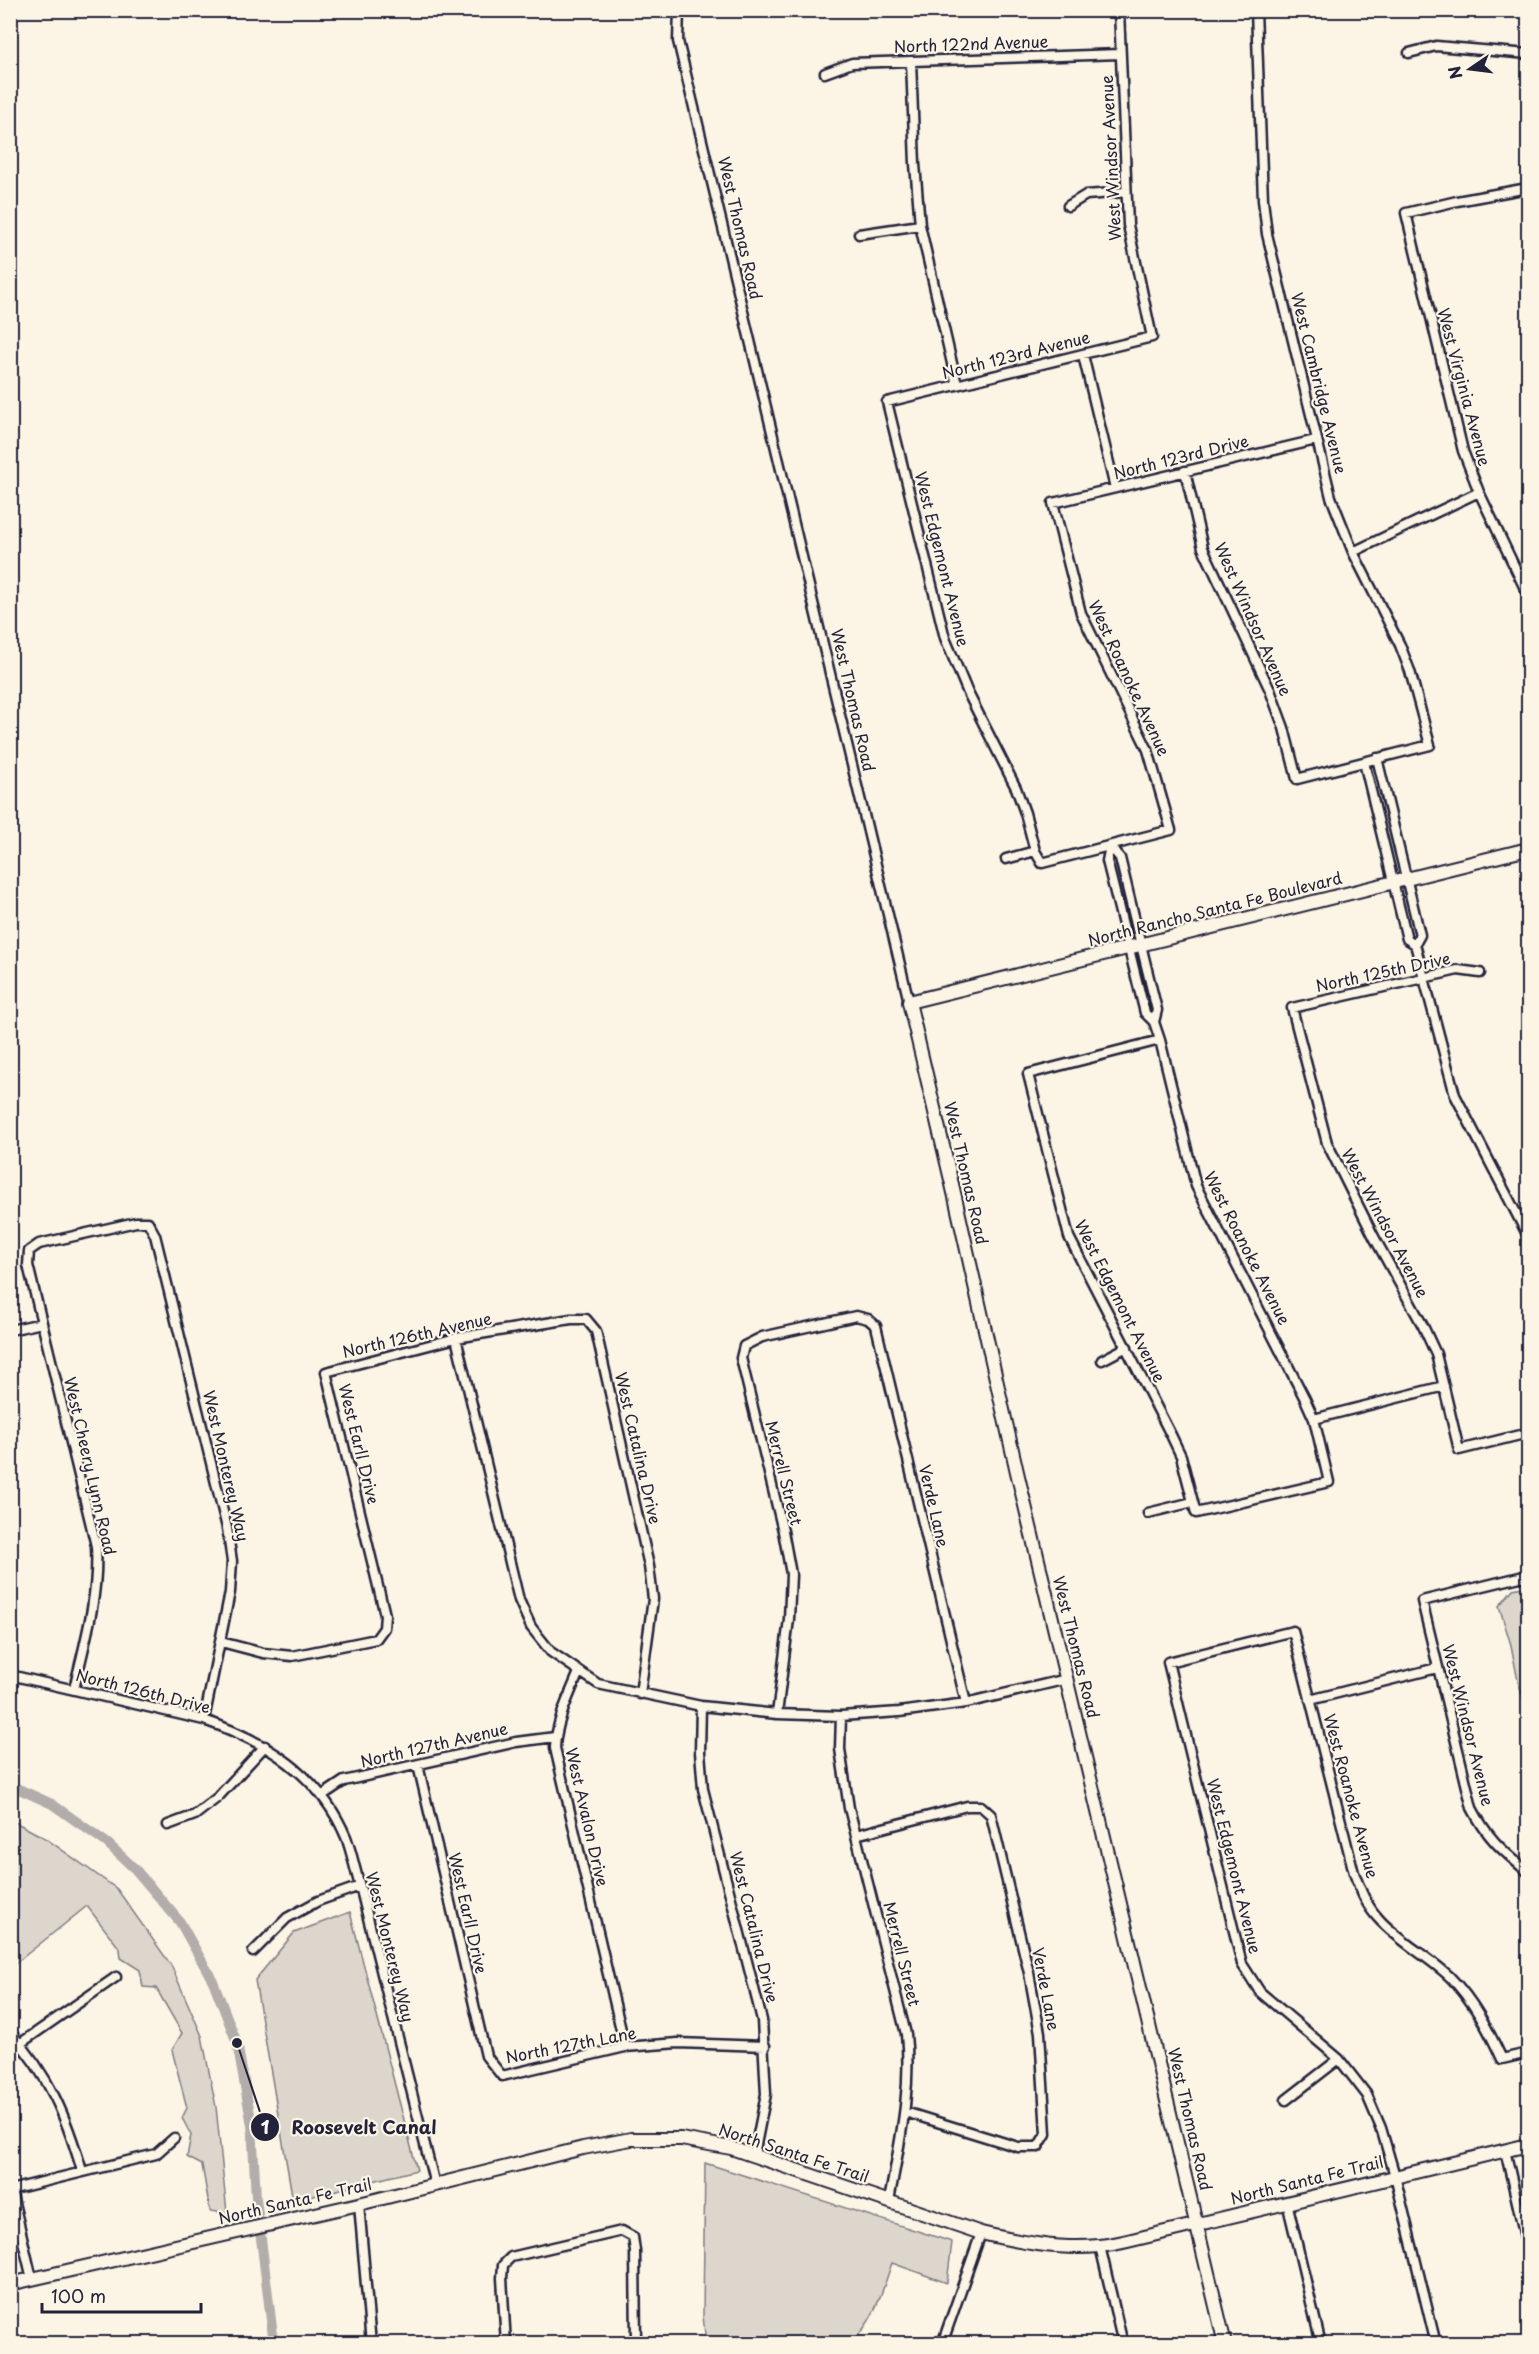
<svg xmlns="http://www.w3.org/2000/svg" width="1539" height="2354" font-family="'Playpen Sans',sans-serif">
  <rect width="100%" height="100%" fill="#fcf5e5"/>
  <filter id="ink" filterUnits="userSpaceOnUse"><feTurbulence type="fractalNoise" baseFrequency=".0167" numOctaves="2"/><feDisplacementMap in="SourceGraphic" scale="12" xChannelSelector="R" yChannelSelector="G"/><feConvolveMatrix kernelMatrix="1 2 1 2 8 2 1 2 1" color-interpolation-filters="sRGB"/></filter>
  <g filter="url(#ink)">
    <path fill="#dcd6cc" stroke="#7f7c84" stroke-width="1.5" d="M 1528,1586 L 1528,1714 L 1518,1681 L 1511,1645 L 1499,1606 L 1513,1589 Z
      M 11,1820 L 45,1838 L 117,1889 L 171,1965 L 202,2036 L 216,2107 L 227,2213 L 210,2211 L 202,2165 L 187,2157 L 191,2135 L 182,2118 L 187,2108 L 172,2050 L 182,2033 L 156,1988 L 143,1987 L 140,1970 L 121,1958 L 120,1949 L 87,1906 L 11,1967 Z
      M 350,1912 L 417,2170 L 293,2201 L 255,1980 L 294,1933 Z
      M 705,2163 L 952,2242 L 947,2283 L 892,2263 C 882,2291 874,2324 850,2343 L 706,2343 L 703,2316 Z"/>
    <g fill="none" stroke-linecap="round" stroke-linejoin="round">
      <path stroke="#b2adab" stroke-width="10" d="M 10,1785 L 52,1804 L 107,1843 L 135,1869 L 180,1922 L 213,1981 L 237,2043 L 252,2125 L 256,2198 L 274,2344"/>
      <g stroke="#22223b" stroke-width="13">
        <path id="street" d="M 679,10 L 678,41 L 909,1002
          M 1409,53 L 1436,46 L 1528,54
          M 911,61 L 915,164 L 920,225 L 957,385
          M 825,73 L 852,63 L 1120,54
          M 1528,188 L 1457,201 L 1406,213 L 1463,451 L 1479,492 L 1528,595
          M 1068,206 L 1086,195 L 1126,192
          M 859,234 L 920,225
          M 1083,355 L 1115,488
          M 1185,471 L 1203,548 L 1270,690 L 1284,728 L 1297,779 L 1430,745 L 1410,671 L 1400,645 L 1353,552 L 1331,497 L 1267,234 L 1263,200 L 1256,10
          M 1353,552 L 1479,492
          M 1377,758 L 1420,935 L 1415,944
          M 1364,762 L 1407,939 L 1415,944
          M 1110,846 L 1107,861 L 1145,1013 L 1154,1022 L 1160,1040 L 1196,1186 L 1305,1399 L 1314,1419 L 1329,1482 L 1196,1513 L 1193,1502 L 1148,1513
          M 1110,846 L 1120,858 L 1141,945 L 1157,1010 L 1154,1022
          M 1035,851 L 1025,813 L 1016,788 L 968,693 L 945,638 L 887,402 L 1152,337 L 1128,225 L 1119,10
          M 1006,859 L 1035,851 L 1042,863 L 1171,830 L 1148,750 L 1081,613 L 1053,503 L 1316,440
          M 1415,944 L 1455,1095 L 1528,1236
          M 1480,973 L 1458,970 L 1292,1008 L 1327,1143 L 1374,1237 L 1423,1326 L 1436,1354 L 1459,1450 L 1528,1433
          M 1160,1040 L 1028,1074 L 1069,1237 L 1171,1435 L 1181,1456 L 1193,1502
          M 10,1330 L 42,1323
          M 456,1338 L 519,1600 L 531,1627 L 551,1652 L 598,1684 L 701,1706 L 777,1714 L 841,1716 L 899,1712 L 966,1703 L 1067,1679
          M 1102,1360 L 1127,1347
          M 1314,1419 L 1444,1386
          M 1528,1575 L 1422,1601 L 1472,1808 C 1488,1839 1502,1850 1528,1872
          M 221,1642 L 263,1653 L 292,1656 L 376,1639 L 384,1628 L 385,1615 L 326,1372 L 456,1338 L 571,1319 L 586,1319 L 596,1331 L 649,1566 L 653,1599 L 640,1694
          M 579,1672 C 569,1696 556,1722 555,1748 L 625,2047
          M 10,1675 L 204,1720 C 266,1741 320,1775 346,1837 C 352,1853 355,1870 360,1886 L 435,2185
          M 74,1689 C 85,1642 99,1595 96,1546 L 28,1265 L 29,1251 L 39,1244 L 136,1222 L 148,1222 L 155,1235 L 227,1528 L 232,1561 L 230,1592 L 204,1720
          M 1310,1700 L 1437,1668
          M 701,1706 L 700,1752 L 703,1789 L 762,2020 L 766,2094 L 754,2155
          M 777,1714 L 789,1619 L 791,1574 L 783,1531 L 741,1358 L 744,1346 L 762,1337 L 856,1316 L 868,1319 L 876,1326 L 966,1703
          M 841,1716 L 840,1749 L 849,1808 L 906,2034 C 912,2091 899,2145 889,2201
          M 418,1765 L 486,2056 L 502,2076 L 625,2047 L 678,2043 L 765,2046
          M 323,1795 L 344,1781 L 516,1742 L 555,1737
          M 168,1825 L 195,1815 L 218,1797 L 265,1746
          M 856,1835 L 967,1806 L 981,1806 L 991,1815 L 1029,1973 L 1040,2033 L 1046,2134 L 1038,2147 L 1018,2147 L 905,2112
          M 253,1952 L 287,1918 L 318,1901 L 360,1886
          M 10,2032 C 49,2075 66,2116 82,2171
          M 21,2043 L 116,1977
          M 1286,2100 L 1339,2059
          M 1505,2150 L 1528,2250
          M 10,2190 L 156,2154 L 174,2138
          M 11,2190 L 32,2279
          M 1287,2202 L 1321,2344
          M 359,2204 L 371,2344
          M 1100,2246 L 1123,2344
          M 506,2344 L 502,2278 L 503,2265 L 511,2257 L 622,2231 L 633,2237 L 635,2251 L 636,2344
          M 942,2344 L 981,2233
          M 1436,2344 L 1395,2176 L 1381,2128 L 1367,2095 L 1339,2059 L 1260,1992 L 1242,1964 L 1168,1662 L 1293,1631 L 1354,1873 C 1360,1889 1366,1905 1378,1918 C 1398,1941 1428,1956 1450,1977 C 1473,2000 1488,2029 1502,2059 L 1528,2053"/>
      </g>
      <g stroke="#22223b" stroke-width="16">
        <path id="secondary" d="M 10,2284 L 359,2204 L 583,2148 L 631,2139 L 681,2139 L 731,2148 L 981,2233 C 1019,2242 1060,2250 1099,2246 C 1112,2245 1124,2242 1136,2239 L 1528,2145
          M 1225,2344 L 1017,1472 L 955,1197 L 909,1002 L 1528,849"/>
      </g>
      <use href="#street" stroke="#fcf5e5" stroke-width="8"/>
      <use href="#secondary" stroke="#fcf5e5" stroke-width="12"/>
    </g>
  </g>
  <g text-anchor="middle" stroke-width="4.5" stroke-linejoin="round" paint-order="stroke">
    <g font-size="16" fill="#22223b" stroke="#fcf5e5">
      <text transform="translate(971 44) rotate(-2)" y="6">North 122nd Avenue</text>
      <text transform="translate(1111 158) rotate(-93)" y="6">West Windsor Avenue</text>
      <text transform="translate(740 228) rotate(77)" y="6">West Thomas Road</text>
      <text transform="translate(1016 355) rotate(-14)" y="6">North 123rd Avenue</text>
      <text transform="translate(1319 383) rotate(76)" y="6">West Cambridge Avenue</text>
      <text transform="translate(1464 387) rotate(75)" y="6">West Virginia Avenue</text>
      <text transform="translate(1181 457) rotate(-14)" y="6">North 123rd Drive</text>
      <text transform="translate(942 559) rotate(76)" y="6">West Edgemont Avenue</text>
      <text transform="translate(1253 619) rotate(66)" y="6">West Windsor Avenue</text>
      <text transform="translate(1129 678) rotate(65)" y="6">West Roanoke Avenue</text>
      <text transform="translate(853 700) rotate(77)" y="6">West Thomas Road</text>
      <text transform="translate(1215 909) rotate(-14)" y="6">North Rancho Santa Fe Boulevard</text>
      <text transform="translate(1383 972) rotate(-12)" y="6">North 125th Drive</text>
      <text transform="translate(966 1173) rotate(77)" y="6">West Thomas Road</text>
      <text transform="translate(1385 1223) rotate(62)" y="6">West Windsor Avenue</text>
      <text transform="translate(1247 1248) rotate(63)" y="6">West Roanoke Avenue</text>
      <text transform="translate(1120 1301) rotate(63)" y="6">West Edgemont Avenue</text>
      <text transform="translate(417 1335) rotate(-13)" y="6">North 126th Avenue</text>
      <text transform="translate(359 1444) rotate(76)" y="6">West Earll Drive</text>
      <text transform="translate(638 1448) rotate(77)" y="6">West Catalina Drive</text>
      <text transform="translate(90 1466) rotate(77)" y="6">West Cheery Lynn Road</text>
      <text transform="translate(226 1466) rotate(77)" y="6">West Monterey Way</text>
      <text transform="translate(784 1473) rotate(76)" y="6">Merrell Street</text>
      <text transform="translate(934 1506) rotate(77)" y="6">Verde Lane</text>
      <text transform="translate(1076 1647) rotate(76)" y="6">West Thomas Road</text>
      <text transform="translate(143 1691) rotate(14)" y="6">North 126th Drive</text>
      <text transform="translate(1468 1725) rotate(76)" y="6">West Windsor Avenue</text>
      <text transform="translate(434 1745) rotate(-13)" y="6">North 127th Avenue</text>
      <text transform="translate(1351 1796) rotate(75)" y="6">West Roanoke Avenue</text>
      <text transform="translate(587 1817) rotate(77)" y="6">West Avalon Drive</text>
      <text transform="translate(1234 1866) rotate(76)" y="6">West Edgemont Avenue</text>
      <text transform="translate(468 1913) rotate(77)" y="6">West Earll Drive</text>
      <text transform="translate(754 1927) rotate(76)" y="6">West Catalina Drive</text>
      <text transform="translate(390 1947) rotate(76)" y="6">West Monterey Way</text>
      <text transform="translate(902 1954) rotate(76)" y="6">Merrell Street</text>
      <text transform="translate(1046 1989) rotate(79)" y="6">Verde Lane</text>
      <text transform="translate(571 2045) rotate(-11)" y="6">North 127th Lane</text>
      <text transform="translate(1190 2119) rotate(77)" y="6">West Thomas Road</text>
      <text transform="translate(794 2153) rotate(18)" y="6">North Santa Fe Trail</text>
      <text transform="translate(1307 2180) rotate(-14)" y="6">North Santa Fe Trail</text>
      <text transform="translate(295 2201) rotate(-13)" y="6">North Santa Fe Trail</text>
    </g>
  </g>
  <path fill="none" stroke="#22223b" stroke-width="2" d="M237 2043L265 2127"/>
  <g fill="#22223b" stroke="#fcf5e5" stroke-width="2">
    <circle cx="237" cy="2043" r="6"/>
    <circle cx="265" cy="2127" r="15"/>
  </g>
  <g font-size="18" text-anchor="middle" font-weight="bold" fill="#fff">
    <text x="265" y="2134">1</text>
  </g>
  <g font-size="18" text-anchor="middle" font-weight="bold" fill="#22223b" stroke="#fcf5e5" stroke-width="4.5" stroke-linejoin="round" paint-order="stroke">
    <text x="364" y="2134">Roosevelt Canal</text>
  </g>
  <rect width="1539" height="2354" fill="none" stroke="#fcf5e5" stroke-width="36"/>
  <rect x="18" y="18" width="1503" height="2318" fill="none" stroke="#22223b" stroke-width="2" filter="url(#ink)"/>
  <g transform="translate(1470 69) rotate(256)" stroke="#fcf5e5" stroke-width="4.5" paint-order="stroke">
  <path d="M0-4.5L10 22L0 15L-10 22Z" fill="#22223b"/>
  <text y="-9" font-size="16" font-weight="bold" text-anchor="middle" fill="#22223b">N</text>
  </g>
  <path d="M42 2303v9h159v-9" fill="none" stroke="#22223b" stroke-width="3"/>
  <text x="51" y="2303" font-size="18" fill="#22223b" stroke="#fcf5e5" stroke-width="4.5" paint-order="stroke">100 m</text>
</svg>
